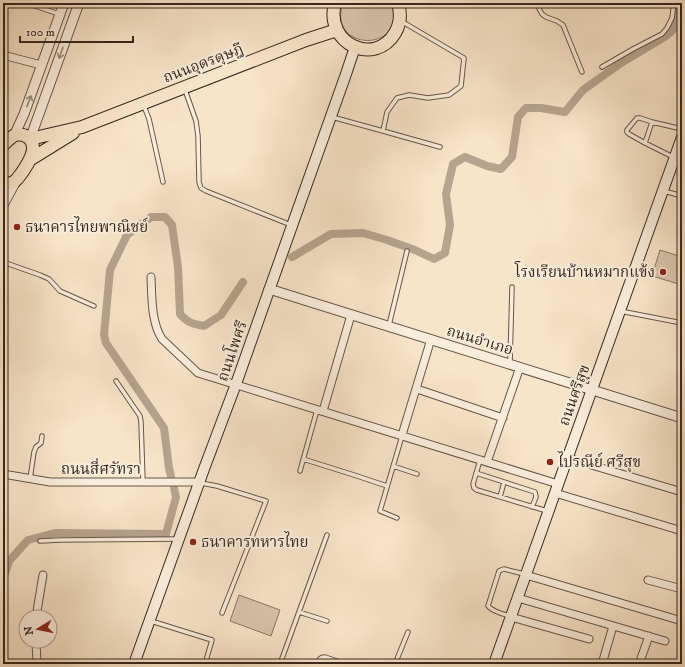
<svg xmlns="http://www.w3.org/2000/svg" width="685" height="667" font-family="'IM FELL DW Pica','Noto Serif Thai',serif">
  <rect width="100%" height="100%" fill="#f8e4c9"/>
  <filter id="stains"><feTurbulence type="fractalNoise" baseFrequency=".005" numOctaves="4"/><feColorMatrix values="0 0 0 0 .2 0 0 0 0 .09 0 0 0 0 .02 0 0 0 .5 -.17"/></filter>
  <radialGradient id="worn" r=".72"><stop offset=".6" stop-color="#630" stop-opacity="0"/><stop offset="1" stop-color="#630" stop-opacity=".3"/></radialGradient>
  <path fill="#d7c4ac" stroke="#877664" d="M 343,3 L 392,3 C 409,53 326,53 343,3 Z
    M 660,250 L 682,257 L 682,285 L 652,276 Z
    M 239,595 L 280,610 L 271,636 L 230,621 Z"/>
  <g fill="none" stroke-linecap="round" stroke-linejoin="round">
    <path stroke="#b6a48f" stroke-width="8" d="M 292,257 L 331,234 L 363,233 L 387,240 L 415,250 L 434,259 L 445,253 L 450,225 L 446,194 L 453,164 L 465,157 L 487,166 L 501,169 L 512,157 L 518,117 L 526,108 L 541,108 L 565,112 L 583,90 L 621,63 L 666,36 L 673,30 L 677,16 L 679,3
      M 171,476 L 169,468 L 164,428 L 106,343 L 104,335 L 110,270 L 127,235 L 151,217 L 165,217 L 172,225 L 178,267 L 180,314 C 188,323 193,324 204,326 L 221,315 L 243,282
      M 3,580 L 9,561 L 28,540 L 55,533 L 166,534 L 176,497 L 174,488"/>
    <g stroke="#675648" stroke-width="5.5">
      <path id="service" d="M 26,3 L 59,14
        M 536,3 L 542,14 L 546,17 L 557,21 L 563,25 L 582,72
        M 602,67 L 633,49 L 662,34 L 667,28 L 672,18 L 674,3
        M 185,90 L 196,121 L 198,136 L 199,182 L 201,188 L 206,191 L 291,225
        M 144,106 L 149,119 L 163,182
        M 332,117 L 383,131 L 387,112 L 397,98 L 409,95 L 428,98 L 449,95 L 461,86 L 464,58 L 401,21
        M 383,131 L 440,147
        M 645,143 L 629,134 L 627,132 L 627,130 L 637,118 L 640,118 L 652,122
        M 673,157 L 645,143 L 652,122 L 682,129
        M 664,191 L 682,196
        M 3,262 L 40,275 L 49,279 L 60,291 L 94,306
        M 620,311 L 682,323
        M 389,325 L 407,251
        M 510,363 L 512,287
        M 116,381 L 140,416 L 141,422 L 143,482
        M 303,459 L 354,475 L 387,486
        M 480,460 L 473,484 L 474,488 L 477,490 L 547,511
        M 393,466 L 417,474
        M 300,471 L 317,410
        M 476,473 L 535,492 L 536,497 L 532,507
        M 30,479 L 34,452 L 36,447 L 41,443 L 42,436
        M 201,483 L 217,486 L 266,501 L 222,613
        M 500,497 L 504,482
        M 397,518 L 380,511 L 402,436
        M 40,541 L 60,540 L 177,539
        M 299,612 L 327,621
        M 510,616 C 503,614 493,612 488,606 L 499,571 L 501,570 L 504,569 L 524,574
        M 151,621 L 212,640 L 205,664
        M 280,664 L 327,535
        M 317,664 C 319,659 320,657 325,657 L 346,664
        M 395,664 L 408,632"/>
    </g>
    <g stroke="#675648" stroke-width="9">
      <path id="minor" d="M 3,55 L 41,65
        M 151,277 C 152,297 151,322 162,339 L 198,373 L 558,484
        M 417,389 L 503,418
        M 323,411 L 351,315
        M 402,435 L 431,339
        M 568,458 L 682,492
        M 487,462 L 520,367
        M 3,474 L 50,482 L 199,482
        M 555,493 L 682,531
        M 526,575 L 682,621
        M 648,580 L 682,589
        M 518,598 L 665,641
        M 36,617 L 43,575
        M 511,617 L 589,639
        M 36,641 L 37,664
        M 602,664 L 613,626
        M 639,664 L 649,636"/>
    </g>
    <g stroke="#675648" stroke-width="11">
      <path id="tertiary" d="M 14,136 L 24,114 L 64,3
        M 30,139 L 79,3
        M 3,205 L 17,179
        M 269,289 L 682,418"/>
    </g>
    <g stroke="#37271d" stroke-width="12">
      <path id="secondary" d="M 134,664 L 204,469 L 236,384 L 266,299 L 346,74 L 355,47
        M 494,664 L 682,137"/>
    </g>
    <g stroke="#37271d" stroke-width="14">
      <path id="primary" d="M 335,3 C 324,44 375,67 395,33 C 401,23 401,13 398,3
        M 30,139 L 82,127 L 306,40 L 337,30
        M 3,145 C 6,142 11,137 15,135 C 24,133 33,138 33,148 C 33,157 23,172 17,179 C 14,183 8,184 3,184
        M 31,159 L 73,133"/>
    </g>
    <use href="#service" stroke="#faeddc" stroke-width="3.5"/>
    <use href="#minor" stroke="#faeddc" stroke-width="7"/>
    <use href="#tertiary" stroke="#faeddc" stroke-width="9"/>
    <use href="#secondary" stroke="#faeddc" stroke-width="10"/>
    <use href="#primary" stroke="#f8e4c9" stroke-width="12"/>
  </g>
  <defs><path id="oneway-shaft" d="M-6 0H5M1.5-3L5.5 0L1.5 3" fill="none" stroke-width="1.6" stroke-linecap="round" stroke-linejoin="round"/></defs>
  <g stroke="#988a7c">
    <use href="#oneway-shaft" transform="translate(61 53) rotate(110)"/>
    <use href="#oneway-shaft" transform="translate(29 101) rotate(-70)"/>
  </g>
  <g fill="#8f2418" stroke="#faeddc" stroke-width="1.5">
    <circle cx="17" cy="227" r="4"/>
    <circle cx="663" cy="272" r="4"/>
    <circle cx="550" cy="462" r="4"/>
    <circle cx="193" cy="542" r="4"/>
  </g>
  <g text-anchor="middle" stroke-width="4" stroke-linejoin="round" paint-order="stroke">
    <g font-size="15" fill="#37271d" stroke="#faeddc">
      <text transform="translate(203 63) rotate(-21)" y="5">ถนนอุดรดุษฎี</text>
      <text transform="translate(480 340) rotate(17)" y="5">ถนนอำเภอ</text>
      <text transform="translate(232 351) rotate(-71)" y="5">ถนนโพศรี</text>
      <text transform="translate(574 395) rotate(-70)" y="5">ถนนศรีสุข</text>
      <text x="101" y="474">ถนนสี่ศรัทรา</text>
    </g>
    <g font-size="15" fill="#37271d" stroke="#faeddc" text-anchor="start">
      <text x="25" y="232">ธนาคารไทยพาณิชย์</text>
      <text x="655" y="277" text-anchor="end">โรงเรียนบ้านหมากแข้ง</text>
      <text x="558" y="467">ไปรณีย์ ศรีสุข</text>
      <text x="201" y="547">ธนาคารทหารไทย</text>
    </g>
  </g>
  <rect width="685" height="667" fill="none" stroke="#f8e4c9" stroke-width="16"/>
  <rect x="4" y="4" width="677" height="659" fill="none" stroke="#37271d" stroke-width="2"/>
  <rect x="8" y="8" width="669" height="651" fill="none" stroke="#37271d"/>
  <g transform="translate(38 629) rotate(260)"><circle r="19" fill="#faeddc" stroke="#ac9e90"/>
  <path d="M0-3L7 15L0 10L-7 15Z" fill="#8f2418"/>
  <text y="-6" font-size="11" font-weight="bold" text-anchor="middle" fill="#37271d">N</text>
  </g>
  <path d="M20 36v6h113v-6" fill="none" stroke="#37271d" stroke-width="2"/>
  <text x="26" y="36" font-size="12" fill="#37271d" stroke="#faeddc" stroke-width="3" paint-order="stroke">100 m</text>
  <rect width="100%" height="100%" filter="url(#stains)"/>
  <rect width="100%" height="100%" fill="url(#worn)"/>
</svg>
